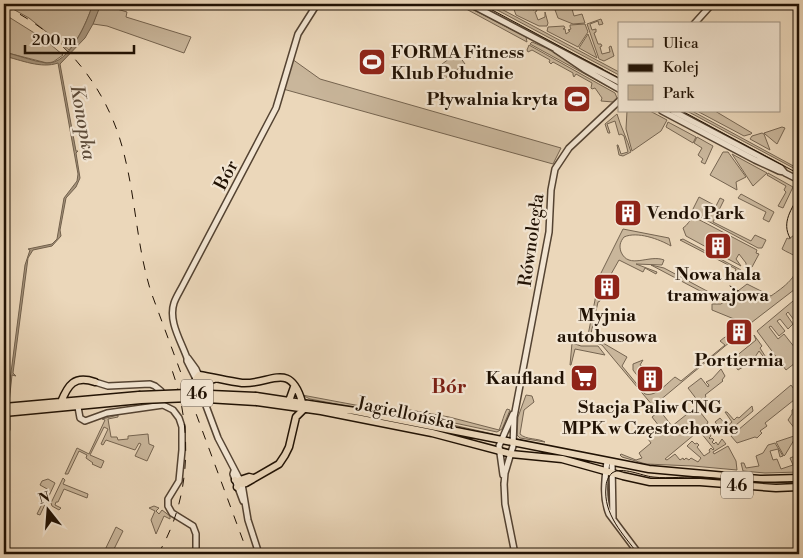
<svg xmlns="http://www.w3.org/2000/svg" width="803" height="558" font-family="'Libre Bodoni',serif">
  <rect width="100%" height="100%" fill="#ebd7ba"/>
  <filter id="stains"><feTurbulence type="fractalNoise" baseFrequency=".004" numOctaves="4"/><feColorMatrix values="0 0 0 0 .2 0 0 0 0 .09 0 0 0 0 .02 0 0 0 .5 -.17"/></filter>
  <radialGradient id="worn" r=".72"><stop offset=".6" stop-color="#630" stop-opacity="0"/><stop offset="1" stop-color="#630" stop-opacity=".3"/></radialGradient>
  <path fill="#c9b69b" stroke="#756450" d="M 4,4 L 93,4 C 87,21 81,35 69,50 L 29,18 Z
    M 100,4 L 127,12 L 126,17 L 191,37 L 184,53 L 107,26 L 93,24 Z
    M 457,4 L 462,4 L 526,37 L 527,42 Z
    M 478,4 L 603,69 L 602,71 Z
    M 486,4 L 492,4 L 619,72 L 619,75 Z
    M 512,4 L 531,4 L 533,10 L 536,9 L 537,11 L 535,12 L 538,20 L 545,17 L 545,12 L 548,23 L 547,26 L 539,26 L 516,15 Z
    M 557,4 L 569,4 L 570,7 L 573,6 L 574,8 L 572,9 L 574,16 L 582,14 L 585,23 L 573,24 L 558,18 L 554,7 L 558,6 Z
    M 4,14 L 44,39 L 63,55 L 53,62 L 47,63 L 4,52 Z
    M 601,19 L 603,24 L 599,25 L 598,21 L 590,24 L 592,30 L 596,29 L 596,32 L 594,33 L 598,44 L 601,44 L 602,46 L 600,47 L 602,54 L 610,52 L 609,47 L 611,46 L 614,56 L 604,61 L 599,59 L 587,24 Z
    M 585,24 L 588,32 L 578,47 L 547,31 L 548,27 L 564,26 L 565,28 L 563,29 L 565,29 L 566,34 L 570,31 L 568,30 L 571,29 L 570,27 L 570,25 Z
    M 588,34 L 597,58 L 579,48 Z
    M 532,42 L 546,48 L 615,88 L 614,90 L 530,44 Z
    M 529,45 L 615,93 L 617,98 L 613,102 L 601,101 L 602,98 L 595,88 L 592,89 L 591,88 L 592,83 L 576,74 L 574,77 L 573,75 L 573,73 L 553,62 L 551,64 L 549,62 L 550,60 L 532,50 L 528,52 L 527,50 Z
    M 457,53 L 465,64 L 445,78 L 438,67 Z
    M 292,59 L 320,79 L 561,148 L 553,164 L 283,89 Z
    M 627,111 L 650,111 L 667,120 L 661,131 L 632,151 L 626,129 Z
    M 687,111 L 692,111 L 799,169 L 799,171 Z
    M 697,111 L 715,111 L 752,133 L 751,134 L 744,136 Z
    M 617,114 C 621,128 627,138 631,152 L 623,156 L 619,155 L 617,145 L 618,145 L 621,154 L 628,152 L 624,136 L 621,134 L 619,135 L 615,121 L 607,124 L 610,133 L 608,133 L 605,124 Z
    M 668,122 L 696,137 L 693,143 L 666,127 Z
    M 782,127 L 785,128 L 777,144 L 765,134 L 764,133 Z
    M 762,133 L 764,134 L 770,150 L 750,139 L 752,136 Z
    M 697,137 L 713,146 L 705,164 L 701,162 L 703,159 L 698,155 L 702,148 L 694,143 Z
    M 723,152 L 728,152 L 746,177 L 736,182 L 737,190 L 710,175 Z
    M 732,154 L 767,173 L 753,186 Z
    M 768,173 L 793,187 L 783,208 L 778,206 L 786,192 L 784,190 L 786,186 L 767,175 Z
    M 741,194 L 774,212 L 769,222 L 763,219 L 766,212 L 738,198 Z
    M 699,197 L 716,206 L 720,198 L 724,200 L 713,222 L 751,241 L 755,235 L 766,240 L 762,248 L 758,248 L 693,213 L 692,211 Z
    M 694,217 L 757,250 L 756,253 L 759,254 L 752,267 L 746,269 L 746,263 L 739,254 L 736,259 L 741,266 L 686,236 L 683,228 C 688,225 689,220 694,217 Z
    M 623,229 L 669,238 L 671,246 C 659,239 637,231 624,237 C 620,242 619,246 621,252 C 629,270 649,254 664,260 L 662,265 L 636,264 L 657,272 L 656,274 L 645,268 L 643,272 L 619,260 L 606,283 L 600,301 L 598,302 L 590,338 L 603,342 L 603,343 L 627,357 L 622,366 L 645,394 C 656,397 666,384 675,377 L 681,381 L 725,345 L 720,341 C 725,337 729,333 736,337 L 653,406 L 602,345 L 587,340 L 600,275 Z
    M 794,235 L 799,242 L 799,286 L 747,326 L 738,325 L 739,321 L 712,310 L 712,304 L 721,304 L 747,284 L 771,296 C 782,288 803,275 796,257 C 793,254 786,252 782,249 L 787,238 L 789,239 Z
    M 683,239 L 741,270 L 741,281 L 733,276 L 736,269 L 680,240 Z
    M 651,265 L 664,268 L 720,298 L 717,300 Z
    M 799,296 L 799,322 L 797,324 L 788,312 L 786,314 L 793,324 L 788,329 L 780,319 L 777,321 L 785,331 L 779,336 L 771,326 L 769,327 L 778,339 L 784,334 L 799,353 L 799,360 L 786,370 L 757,331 Z
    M 754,335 L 762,346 L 760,348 L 767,359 L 766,360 L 759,351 L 755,357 L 741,364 L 743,367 L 738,370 L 736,367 L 740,364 L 735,357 L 756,340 Z
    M 572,343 L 581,346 L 598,346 L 605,355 L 575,349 L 571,365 L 570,365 Z
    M 643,360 L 640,365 L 663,379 L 651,388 L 646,387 L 633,370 L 633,364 Z
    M 721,369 L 725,376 L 722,380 L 723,381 L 705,395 L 706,396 L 701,405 L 688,388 L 701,378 L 708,387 L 709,385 L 706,382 L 712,379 Z
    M 791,385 L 799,396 L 765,423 L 767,426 L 760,431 L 762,433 L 757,438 L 755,437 L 737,443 L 731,436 Z
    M 302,395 L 366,407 L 373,411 L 310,399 Z
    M 526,395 L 532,396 L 534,402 L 524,410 L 520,434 C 526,440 538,438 545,442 L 520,438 L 517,435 L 518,417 Z
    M 752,406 L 753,411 L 725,434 L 715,422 L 720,418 L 727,426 L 732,422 L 725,412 L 727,412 L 734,420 L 737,417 L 739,418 Z
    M 799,406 L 799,434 L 788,420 L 792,414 L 792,410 Z
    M 696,407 L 708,422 L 707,424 L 665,459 L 667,460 L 675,454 L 680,460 L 683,458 L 684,460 L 686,458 L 689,460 L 691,458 L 698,462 L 701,458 L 687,446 L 692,441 L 695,444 L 697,443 L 699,445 L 697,447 L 704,456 L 710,452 L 709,450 L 711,448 L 713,450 L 714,449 L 701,433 L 709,426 L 713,426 L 705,433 L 707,435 L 709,433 L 711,436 L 709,438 L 710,439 L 712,438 L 714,440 L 712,442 L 714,444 L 716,442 L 718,445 L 722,439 L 726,444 L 713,452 L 714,454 L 728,446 L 736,461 L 737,470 L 693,466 L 646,464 L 622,457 L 620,455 L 621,454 L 636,460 L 642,458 L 639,453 L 651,443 L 648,439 L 653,435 L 652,432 L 659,426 L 652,417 L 660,411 L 672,426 Z
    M 399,408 L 449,417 L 499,430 C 502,423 504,414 507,409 L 510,410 L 502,429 L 497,432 L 412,414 L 399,410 Z
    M 118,415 L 118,417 L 108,419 L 111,437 L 117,437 L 118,440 L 128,439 L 128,436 L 148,434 L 149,444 L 154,446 L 147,461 L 135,456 L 141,444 L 139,443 L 135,450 L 106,440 L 103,445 L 101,444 L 108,429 L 104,427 L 90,455 L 104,461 L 101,468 L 92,464 L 93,463 L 86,458 L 87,455 L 79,451 L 68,474 L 65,474 L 77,448 L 89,454 L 105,420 L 102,419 Z
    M 408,415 L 493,434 L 492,436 L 408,418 Z
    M 797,435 L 785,455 L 784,456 L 776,442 Z
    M 775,443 L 783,456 L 780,457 L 778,449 L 770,451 L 773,460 L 777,459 L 781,469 L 793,465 L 790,458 L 795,456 L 799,472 L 765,473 L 743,471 L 741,463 L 744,463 L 746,468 L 759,466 L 756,456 L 763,453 L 768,445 Z
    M 63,478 L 65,480 L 63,484 L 88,494 L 87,498 L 64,489 L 58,502 L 56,502 L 55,505 L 61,508 L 59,510 L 52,506 L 51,503 Z
    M 48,479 L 55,483 L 40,515 L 37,514 L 49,490 L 40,485 L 42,481 Z
    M 154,506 L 159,508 L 156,511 L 159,514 L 162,510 L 170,516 L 170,519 L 164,516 L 156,534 L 151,520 L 155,511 L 149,508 Z
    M 116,527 L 123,531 L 112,553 L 114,554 L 103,554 Z"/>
  <path fill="#a6947c" stroke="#71604c" d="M 93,4 L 101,4 L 93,24 L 85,38 L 60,64 L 76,151 L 78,151 L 76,153 L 80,178 L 76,187 L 66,198 L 60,230 L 61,236 L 52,246 L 33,250 L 28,258 L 13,373 L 16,376 L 12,375 L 9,403 L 6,403 L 7,397 L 4,396 L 7,396 L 10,380 L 25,265 L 30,250 L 28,249 L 52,244 L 57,239 L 64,198 L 77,181 L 78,174 L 58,63 C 41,69 21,60 4,56 L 4,52 C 17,55 32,61 46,63 C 70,65 87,21 93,4 Z"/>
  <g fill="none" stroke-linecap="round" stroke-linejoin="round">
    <path stroke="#a6947c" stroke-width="6" d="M 4,437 L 8,429 L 8,416"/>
    <g stroke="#544332" stroke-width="8">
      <path id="tertiary" d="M 470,4 L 619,82
        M 694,24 L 712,4
        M 556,50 L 584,69 L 619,89
        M 662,111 L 755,160 L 779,171 L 784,172
        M 673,111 L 781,168 L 785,173 L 799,180
        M 188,358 L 196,369 L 200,378
        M 95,382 L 108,386 L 150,384 L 155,386 L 161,391 L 163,397
        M 78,407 L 80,418 L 85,421 L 107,413 L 163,405 L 173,410 L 179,418 L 182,427 L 182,450 L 179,481 L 168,499 L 168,506 L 172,513 L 193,526 L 196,534 L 196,554
        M 607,461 C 605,478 602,497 609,514 L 639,554
        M 612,462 L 613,519
        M 234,471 L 233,474 L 243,501
        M 503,475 L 499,446 L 513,414
        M 504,483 L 505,504 L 515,554
        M 504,485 L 505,473 L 513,446 L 514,417 L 549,232 L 551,190 L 555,169 L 569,148 L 619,101
        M 259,554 L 248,520 L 242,484 L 218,438 L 196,379 L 187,361 L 187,358 C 181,341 168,321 174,303 C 176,297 180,291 183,285 L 276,108 L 298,34 L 317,4"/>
    </g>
    <g stroke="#211204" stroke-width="9">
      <path id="primary" d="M 214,379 L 209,380 L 196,379 L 199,375 C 213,377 227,381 242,383 C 270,385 290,360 302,402
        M 256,396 L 355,411 L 649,469 L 760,479 L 799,478
        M 289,401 L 294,387
        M 61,402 C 68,385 74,375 95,382
        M 257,402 L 321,411 L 432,433 L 511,454 L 562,459 L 623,476 L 650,482 L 700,482 L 776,488 L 799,487
        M 4,407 L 139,395
        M 4,413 L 141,400
        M 235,480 L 242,484 L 246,483 L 279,464 L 285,455 L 289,447 L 296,417 L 305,408
        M 237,487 L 240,480 L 249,477 L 253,478"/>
    </g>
    <use href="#tertiary" stroke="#f2e5d2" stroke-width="5"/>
    <use href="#primary" stroke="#ebd7ba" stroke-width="6"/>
    <path stroke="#211204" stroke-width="1" d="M 481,4 L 619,78
      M 682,111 L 799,174
      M 790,238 C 781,222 792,209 799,195
      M 730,286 L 754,300
      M 638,554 C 623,534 603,514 606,487 C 606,482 608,477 612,473 C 622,466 642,476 653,477 C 670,479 687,476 703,477 C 735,479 767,485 799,481"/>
    <path stroke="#211204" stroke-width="1" stroke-dasharray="9 9" stroke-linecap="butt" d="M 4,6 C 66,35 110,91 125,158 C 136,203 137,247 151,292 L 248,554
      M 158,554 C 191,499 193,430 172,370"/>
    <g stroke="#211204" stroke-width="9" stroke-linecap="butt">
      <path id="primary-bridge" d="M 139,395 L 188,393 L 256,396
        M 141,400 L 190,398 L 257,402"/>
    </g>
    <use href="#primary-bridge" stroke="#ebd7ba" stroke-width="6"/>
  </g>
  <defs>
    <g id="stadium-square" transform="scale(1.4375)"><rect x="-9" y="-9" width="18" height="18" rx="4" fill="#8f2418" stroke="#f2e5d2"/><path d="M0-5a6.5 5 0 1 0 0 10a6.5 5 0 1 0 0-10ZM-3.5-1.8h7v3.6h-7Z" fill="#fff"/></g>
    <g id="building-square" transform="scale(1.4375)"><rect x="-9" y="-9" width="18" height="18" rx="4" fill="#8f2418" stroke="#f2e5d2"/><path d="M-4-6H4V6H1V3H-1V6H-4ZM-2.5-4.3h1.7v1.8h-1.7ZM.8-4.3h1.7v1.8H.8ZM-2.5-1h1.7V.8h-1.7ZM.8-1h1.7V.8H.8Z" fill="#fff"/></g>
    <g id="supermarket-square" transform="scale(1.4375)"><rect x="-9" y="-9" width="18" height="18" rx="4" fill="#8f2418" stroke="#f2e5d2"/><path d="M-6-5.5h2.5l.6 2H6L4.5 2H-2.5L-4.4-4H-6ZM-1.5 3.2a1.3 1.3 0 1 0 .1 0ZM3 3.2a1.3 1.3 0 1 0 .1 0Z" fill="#fff"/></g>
  </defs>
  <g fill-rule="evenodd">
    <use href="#stadium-square" x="372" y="62"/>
    <use href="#stadium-square" x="577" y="99"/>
    <use href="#building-square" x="628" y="213"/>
    <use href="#building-square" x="718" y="246"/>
    <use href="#building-square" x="607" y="287"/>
    <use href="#building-square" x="739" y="332"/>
    <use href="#supermarket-square" x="584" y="378"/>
    <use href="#building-square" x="650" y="379"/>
  </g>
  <g text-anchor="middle" stroke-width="4.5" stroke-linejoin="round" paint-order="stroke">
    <g fill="#f2e5d2" stroke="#605142" stroke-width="1">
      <rect x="181" y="379.5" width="32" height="27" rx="4"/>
      <rect x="721" y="471.5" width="32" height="27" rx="4"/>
    </g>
    <g font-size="16" font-weight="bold" fill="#211204">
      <text x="197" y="399">46</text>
      <text x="737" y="491">46</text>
    </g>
    <g font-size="18" font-weight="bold" fill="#211204" stroke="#f2e5d2">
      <text x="391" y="58" text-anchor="start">FORMA Fitness<tspan x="391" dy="21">Klub Południe</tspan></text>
      <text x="558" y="105" text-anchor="end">Pływalnia kryta</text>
      <text x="647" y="219" text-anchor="start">Vendo Park</text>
      <text x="718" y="280">Nowa hala<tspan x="718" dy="21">tramwajowa</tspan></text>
      <text x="607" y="321">Myjnia<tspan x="607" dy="21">autobusowa</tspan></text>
      <text x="739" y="366">Portiernia</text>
      <text x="565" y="384" text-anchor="end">Kaufland</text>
      <text x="650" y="413">Stacja Paliw CNG<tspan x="650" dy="21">MPK w Częstochowie</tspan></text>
    </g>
    <g font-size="18" fill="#211204" stroke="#f2e5d2">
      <text transform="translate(226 175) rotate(-62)" y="6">Bór</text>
      <text transform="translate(531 240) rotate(-82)" y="6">Równoległa</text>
      <text transform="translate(406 413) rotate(12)" y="6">Jagiellońska</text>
    </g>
    <g font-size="19" font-style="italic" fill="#5d4c3a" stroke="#f2e5d2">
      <text transform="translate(84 122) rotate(80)" y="7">Konopka</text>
    </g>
    <g font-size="19" font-weight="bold" fill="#7a1f14" stroke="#f2e5d2">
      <text x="449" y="393">Bór</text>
    </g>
  </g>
  <rect width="803" height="558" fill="none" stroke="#ebd7ba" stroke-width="20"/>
  <rect x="5" y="5" width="793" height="548" fill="none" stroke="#211204" stroke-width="2.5"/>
  <rect x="10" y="10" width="783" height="538" fill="none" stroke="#211204"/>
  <rect x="618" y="22" width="162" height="90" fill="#f2e5d2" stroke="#9e9180"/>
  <rect x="628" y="39" width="25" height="8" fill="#ebd7ba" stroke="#9e9180"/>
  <text x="663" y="48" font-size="15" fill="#211204">Ulica</text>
  <rect x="628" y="64" width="25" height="8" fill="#211204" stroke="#9e9180"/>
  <text x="663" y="72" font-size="15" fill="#211204">Kolej</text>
  <rect x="628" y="85" width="25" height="15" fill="#c9b69b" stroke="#9e9180"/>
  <text x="663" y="98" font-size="15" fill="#211204">Park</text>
  <g transform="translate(48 510) rotate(343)" stroke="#f2e5d2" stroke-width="4" paint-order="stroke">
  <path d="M0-4L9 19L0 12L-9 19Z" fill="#211204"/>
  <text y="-8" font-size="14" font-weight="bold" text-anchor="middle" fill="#211204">N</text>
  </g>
  <path d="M25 45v8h109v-8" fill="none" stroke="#211204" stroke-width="2.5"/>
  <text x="32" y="45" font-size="15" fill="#211204" stroke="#f2e5d2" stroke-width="4" paint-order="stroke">200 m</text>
  <rect width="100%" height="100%" filter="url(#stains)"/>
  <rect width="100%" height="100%" fill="url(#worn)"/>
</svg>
